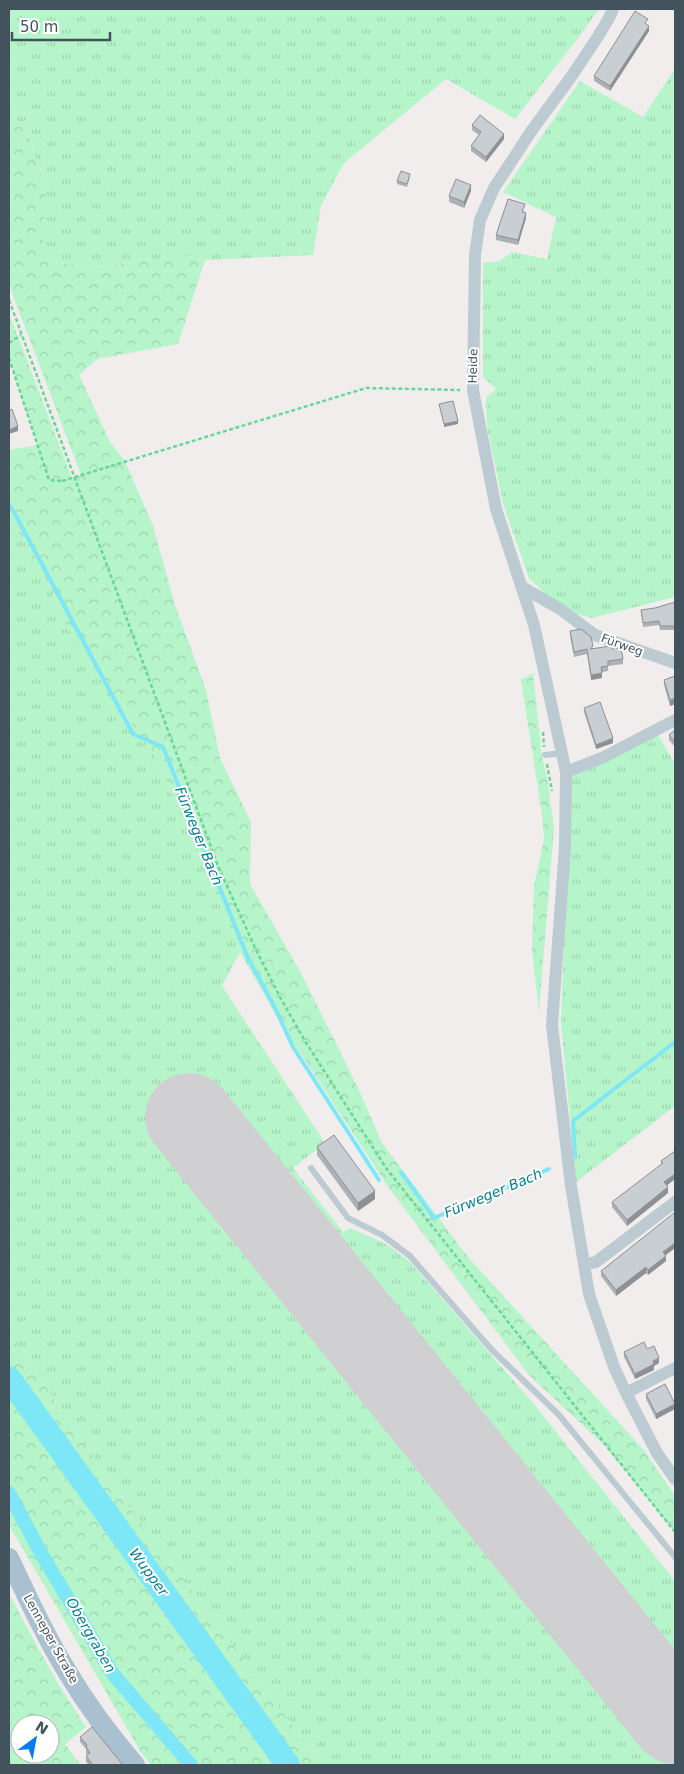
<svg xmlns="http://www.w3.org/2000/svg" width="684" height="1774" font-family="'DejaVu Sans',sans-serif">
  <defs>
    <pattern id="grass-tufts" width="24" height="20" patternUnits="userSpaceOnUse" patternTransform="scale(1.25)"><rect width="24" height="20" fill="#b6f4ca"/><path d="M3 7l-1-3M5 7V3M7 7l1-3M15 17l-1-3M17 17v-4M19 17l1-3" fill="none" stroke="#9ed3b0"/></pattern>
    <pattern id="forest-crowns" width="20" height="18" patternUnits="userSpaceOnUse" patternTransform="scale(1.25)"><rect width="20" height="18" fill="#b6f4ca"/><path d="M2 6a3 3 0 1 1 6 0M12 15a3 3 0 1 1 6 0" fill="none" stroke="#9ed3b0"/></pattern>
  </defs>
  <rect width="100%" height="100%" fill="#f1eded"/>
  <path fill="url(#grass-tufts)" d="M 9,9 L 599,9 L 578,38 L 515,119 L 446,79 L 344,163 L 321,206 L 313,255 L 205,260 L 186,255 L 96,267 L 40,261 L 46,195 L 31,140 L 9,108 Z
    M 675,69 L 675,597 L 592,618 L 562,610 L 529,578 L 504,507 L 487,428 L 486,398 L 496,389 L 483,377 L 483,263 L 500,261 L 512,252 L 547,259 L 556,217 L 503,192 L 580,81 L 643,117 Z
    M 9,519 L 29,548 L 51,589 L 63,621 L 108,690 L 154,755 L 197,850 L 240,952 L 222,986 L 325,1143 L 293,1168 L 343,1232 L 350,1228 L 388,1245 L 410,1262 L 533,1403 L 675,1581 L 675,1765 L 322,1765 L 102,1470 L 9,1332 Z
    M 655,730 L 675,764 L 675,1106 L 576,1182 L 561,1023 L 568,823 L 572,775 Z"/>
  <path fill="url(#forest-crowns)" fill-rule="evenodd" d="M 9,108 L 31,140 L 46,195 L 41,261 L 96,267 L 186,255 L 205,260 L 178,344 L 97,359 L 79,375 L 110,442 L 125,461 L 153,526 L 175,605 L 206,690 L 220,758 L 251,822 L 250,884 L 301,973 L 359,1090 L 382,1143 L 468,1257 L 643,1449 L 675,1496 L 675,1532 L 604,1445 L 529,1375 L 389,1188 L 283,1027 L 240,952 L 197,850 L 154,755 L 108,690 L 63,621 L 51,589 L 29,548 L 9,519 L 9,450 L 38,445 L 9,358 L 9,343 L 11,340 L 9,335 L 9,313 L 72,478 L 81,475 L 9,285 Z
    M 533,673 L 542,757 L 547,778 L 554,828 L 539,1011 L 532,950 L 534,886 L 544,839 L 542,814 L 521,680 Z
    M 9,1332 L 102,1470 L 322,1765 L 151,1765 L 142,1754 L 9,1525 Z
    M 9,1594 L 58,1684 L 86,1727 L 65,1744 L 81,1765 L 9,1765 ZM 20,1724 L 50,1724 L 50,1754 L 20,1754 Z"/>
  <g fill="none" stroke-linecap="round" stroke-linejoin="round">
    <path stroke="#7de6f7" stroke-width="4" d="M 9,505 L 15,514 L 133,734 L 163,747 L 248,958 L 274,1006 L 293,1047 L 379,1180
      M 572,1159 L 575,1155 L 573,1121 L 675,1042
      M 401,1172 L 434,1218 L 549,1169"/>
    <path stroke="#7de6f7" stroke-width="14" d="M 9,1493 L 42,1555 L 113,1674 L 191,1765"/>
    <path stroke="#7de6f7" stroke-width="24" d="M 9,1378 L 288,1765"/>
    <path stroke="#d0d0d3" stroke-width="88" d="M 189,1117 L 675,1720"/>
    <path stroke="#69d699" stroke-width="2.5" stroke-dasharray="4 2.5" stroke-linecap="butt" d="M 9,300 L 218,866 L 257,952 L 281,999 L 305,1041 L 386,1168 L 675,1532
      M 9,343 L 21,335
      M 9,358 L 49,480 L 62,481
      M 111,466 L 366,388 L 460,390
      M 543,732 L 544,747
      M 547,764 L 552,791"/>
    <path stroke="#bccad2" stroke-width="6" d="M 545,755 L 563,753
      M 311,1168 L 348,1218 L 382,1235 L 410,1256 L 492,1350 L 559,1415 L 675,1557"/>
    <path stroke="#bccad2" stroke-width="12" d="M 613,9 L 609,18 L 597,38 L 571,77 L 532,130 L 494,188 L 480,220 L 475,255 L 473,390 L 496,509 L 534,625 L 566,772 L 565,847 L 552,1025 L 571,1186 L 589,1294 L 614,1367 L 626,1393 L 657,1453 L 675,1479
      M 522,587 L 560,609 L 595,635 L 675,663
      M 566,772 L 604,757 L 675,720
      M 584,1265 L 596,1262 L 675,1202
      M 626,1393 L 675,1368"/>
    <path stroke="#a9c0d0" stroke-width="20" d="M 9,1558 C 27,1596 45,1636 68,1673 C 87,1705 111,1737 135,1765"/>
    <path stroke="#69d699" stroke-width="2.5" stroke-dasharray="4 2.5" stroke-linecap="butt" d="M 62,481 L 111,466"/>
  </g>
  <path fill="#adb1b5" d="M 647,25 L 649,31 L 610,91 L 594,81 L 594,76 Z
    M 472,125 L 504,139 L 486,162 L 471,151 L 471,146 L 479,135 L 472,130 Z
    M 410,177 L 407,187 L 397,184 L 397,181 Z
    M 471,191 L 464,208 L 449,202 L 449,196 Z
    M 525,210 L 524,212 L 526,218 L 518,245 L 496,240 L 496,235 Z
    M 675,602 L 675,630 L 660,630 L 659,625 L 643,627 L 641,610 L 655,608 Z
    M 570,631 L 593,648 L 612,649 L 623,659 L 623,664 L 608,666 L 608,671 L 602,672 L 602,678 L 591,680 L 587,654 L 574,657 L 570,636 Z
    M 675,676 L 675,704 L 670,706 L 664,685 L 664,680 Z
    M 584,708 L 613,743 L 596,749 L 584,712 Z
    M 675,730 L 675,747 L 669,740 L 669,735 Z
    M 317,1147 L 375,1199 L 358,1211 L 317,1155 Z
    M 675,1151 L 667,1185 L 668,1193 L 627,1226 L 612,1207 L 612,1202 L 661,1165 L 661,1161 Z
    M 675,1214 L 675,1248 L 666,1255 L 666,1261 L 648,1275 L 646,1273 L 616,1296 L 601,1276 L 601,1271 Z
    M 647,1349 L 659,1363 L 654,1366 L 654,1370 L 635,1379 L 624,1357 L 624,1352 Z
    M 646,1394 L 675,1403 L 675,1409 L 656,1419 L 646,1399 Z
    M 80,1737 L 123,1765 L 89,1765 L 86,1762 L 86,1756 L 87,1755 L 86,1753 L 86,1749 L 80,1742 Z"/>
  <path fill="#8d9094" d="M 649,26 L 649,31 L 610,91 L 610,86 Z
    M 504,134 L 504,139 L 486,162 L 486,157 Z
    M 471,185 L 471,191 L 464,208 L 464,202 Z
    M 526,213 L 526,218 L 518,245 L 518,240 Z
    M 458,421 L 458,424 L 444,427 L 444,424 Z
    M 18,426 L 18,431 L 9,434 L 9,430 Z
    M 602,673 L 602,678 L 591,680 L 591,675 Z
    M 675,698 L 675,704 L 670,706 L 670,700 Z
    M 613,738 L 613,743 L 596,749 L 596,745 Z
    M 675,1174 L 675,1179 L 664,1188 L 664,1182 Z
    M 668,1187 L 668,1193 L 627,1226 L 627,1220 Z
    M 375,1191 L 375,1199 L 358,1211 L 358,1203 Z
    M 675,1243 L 675,1248 L 663,1257 L 663,1252 Z
    M 666,1256 L 666,1261 L 648,1275 L 648,1270 Z
    M 646,1267 L 646,1273 L 616,1296 L 616,1290 Z
    M 659,1358 L 659,1363 L 654,1366 L 654,1370 L 635,1379 L 635,1374 L 653,1361 Z
    M 675,1404 L 675,1409 L 656,1419 L 656,1414 Z"/>
  <path fill="#c9ced3" stroke="#8d9094" d="M 635,11 L 648,19 L 645,23 L 649,26 L 610,86 L 594,76 Z
    M 480,115 L 504,134 L 486,157 L 471,146 L 481,132 L 472,125 Z
    M 401,171 L 410,174 L 407,184 L 397,181 Z
    M 456,179 L 471,185 L 464,202 L 449,196 Z
    M 508,199 L 525,204 L 522,212 L 526,213 L 518,240 L 496,235 Z
    M 453,401 L 458,421 L 444,424 L 439,404 Z
    M 12,409 L 18,426 L 9,430 L 9,411 Z
    M 675,602 L 675,626 L 660,626 L 659,621 L 643,623 L 641,610 L 655,608 Z
    M 581,629 L 591,637 L 593,646 L 590,649 L 611,646 L 612,649 L 621,648 L 623,659 L 608,661 L 608,666 L 601,667 L 602,673 L 591,675 L 587,649 L 574,652 L 570,631 Z
    M 675,676 L 675,698 L 670,700 L 664,680 Z
    M 600,702 L 613,738 L 596,745 L 584,708 Z
    M 675,730 L 675,742 L 669,735 Z
    M 334,1135 L 375,1191 L 358,1203 L 317,1147 Z
    M 675,1151 L 675,1174 L 664,1182 L 668,1187 L 627,1220 L 612,1202 L 663,1163 L 661,1161 Z
    M 674,1213 L 675,1214 L 675,1243 L 663,1252 L 666,1256 L 648,1270 L 646,1267 L 616,1290 L 601,1271 Z
    M 644,1342 L 647,1349 L 654,1346 L 659,1358 L 653,1361 L 654,1364 L 635,1374 L 624,1352 Z
    M 665,1384 L 675,1404 L 656,1414 L 646,1394 Z
    M 92,1727 L 123,1765 L 90,1765 L 92,1764 L 86,1756 L 90,1753 L 86,1747 L 87,1745 L 80,1737 Z"/>
  <g text-anchor="middle" stroke-width="4" stroke-linejoin="round" paint-order="stroke">
    <g font-size="12" fill="#43535d" stroke="#fff">
      <text transform="translate(473 366) rotate(-89)" y="4">Heide</text>
      <text transform="translate(622 645) rotate(20)" y="4">Fürweg</text>
      <text transform="translate(51 1639) rotate(61)" y="4">Lenneper Straße</text>
    </g>
    <g font-size="14" font-style="italic" fill="#037f93" stroke="#fff">
      <text transform="translate(199 836) rotate(68)" y="5">Fürweger Bach</text>
      <text transform="translate(493 1193) rotate(-23)" y="5">Fürweger Bach</text>
      <text transform="translate(149 1572) rotate(54)" y="5">Wupper</text>
      <text transform="translate(91 1635) rotate(60)" y="5">Obergraben</text>
    </g>
  </g>
  <rect width="684" height="1774" fill="none" stroke="#43535d" stroke-width="20"/>
  <g transform="translate(35 1739) rotate(32)"><circle r="24" fill="#ffffff" stroke="#b4babe"/>
  <path d="M0-4L9 19L0 12L-9 19Z" fill="#027df5"/>
  <text y="-8" font-size="14" font-weight="bold" text-anchor="middle" fill="#43535d">N</text>
  </g>
  <path d="M12 32v8h98v-8" fill="none" stroke="#43535d" stroke-width="2.5"/>
  <text x="20" y="32" font-size="15" fill="#43535d" stroke="#ffffff" stroke-width="4" paint-order="stroke">50 m</text>
</svg>
